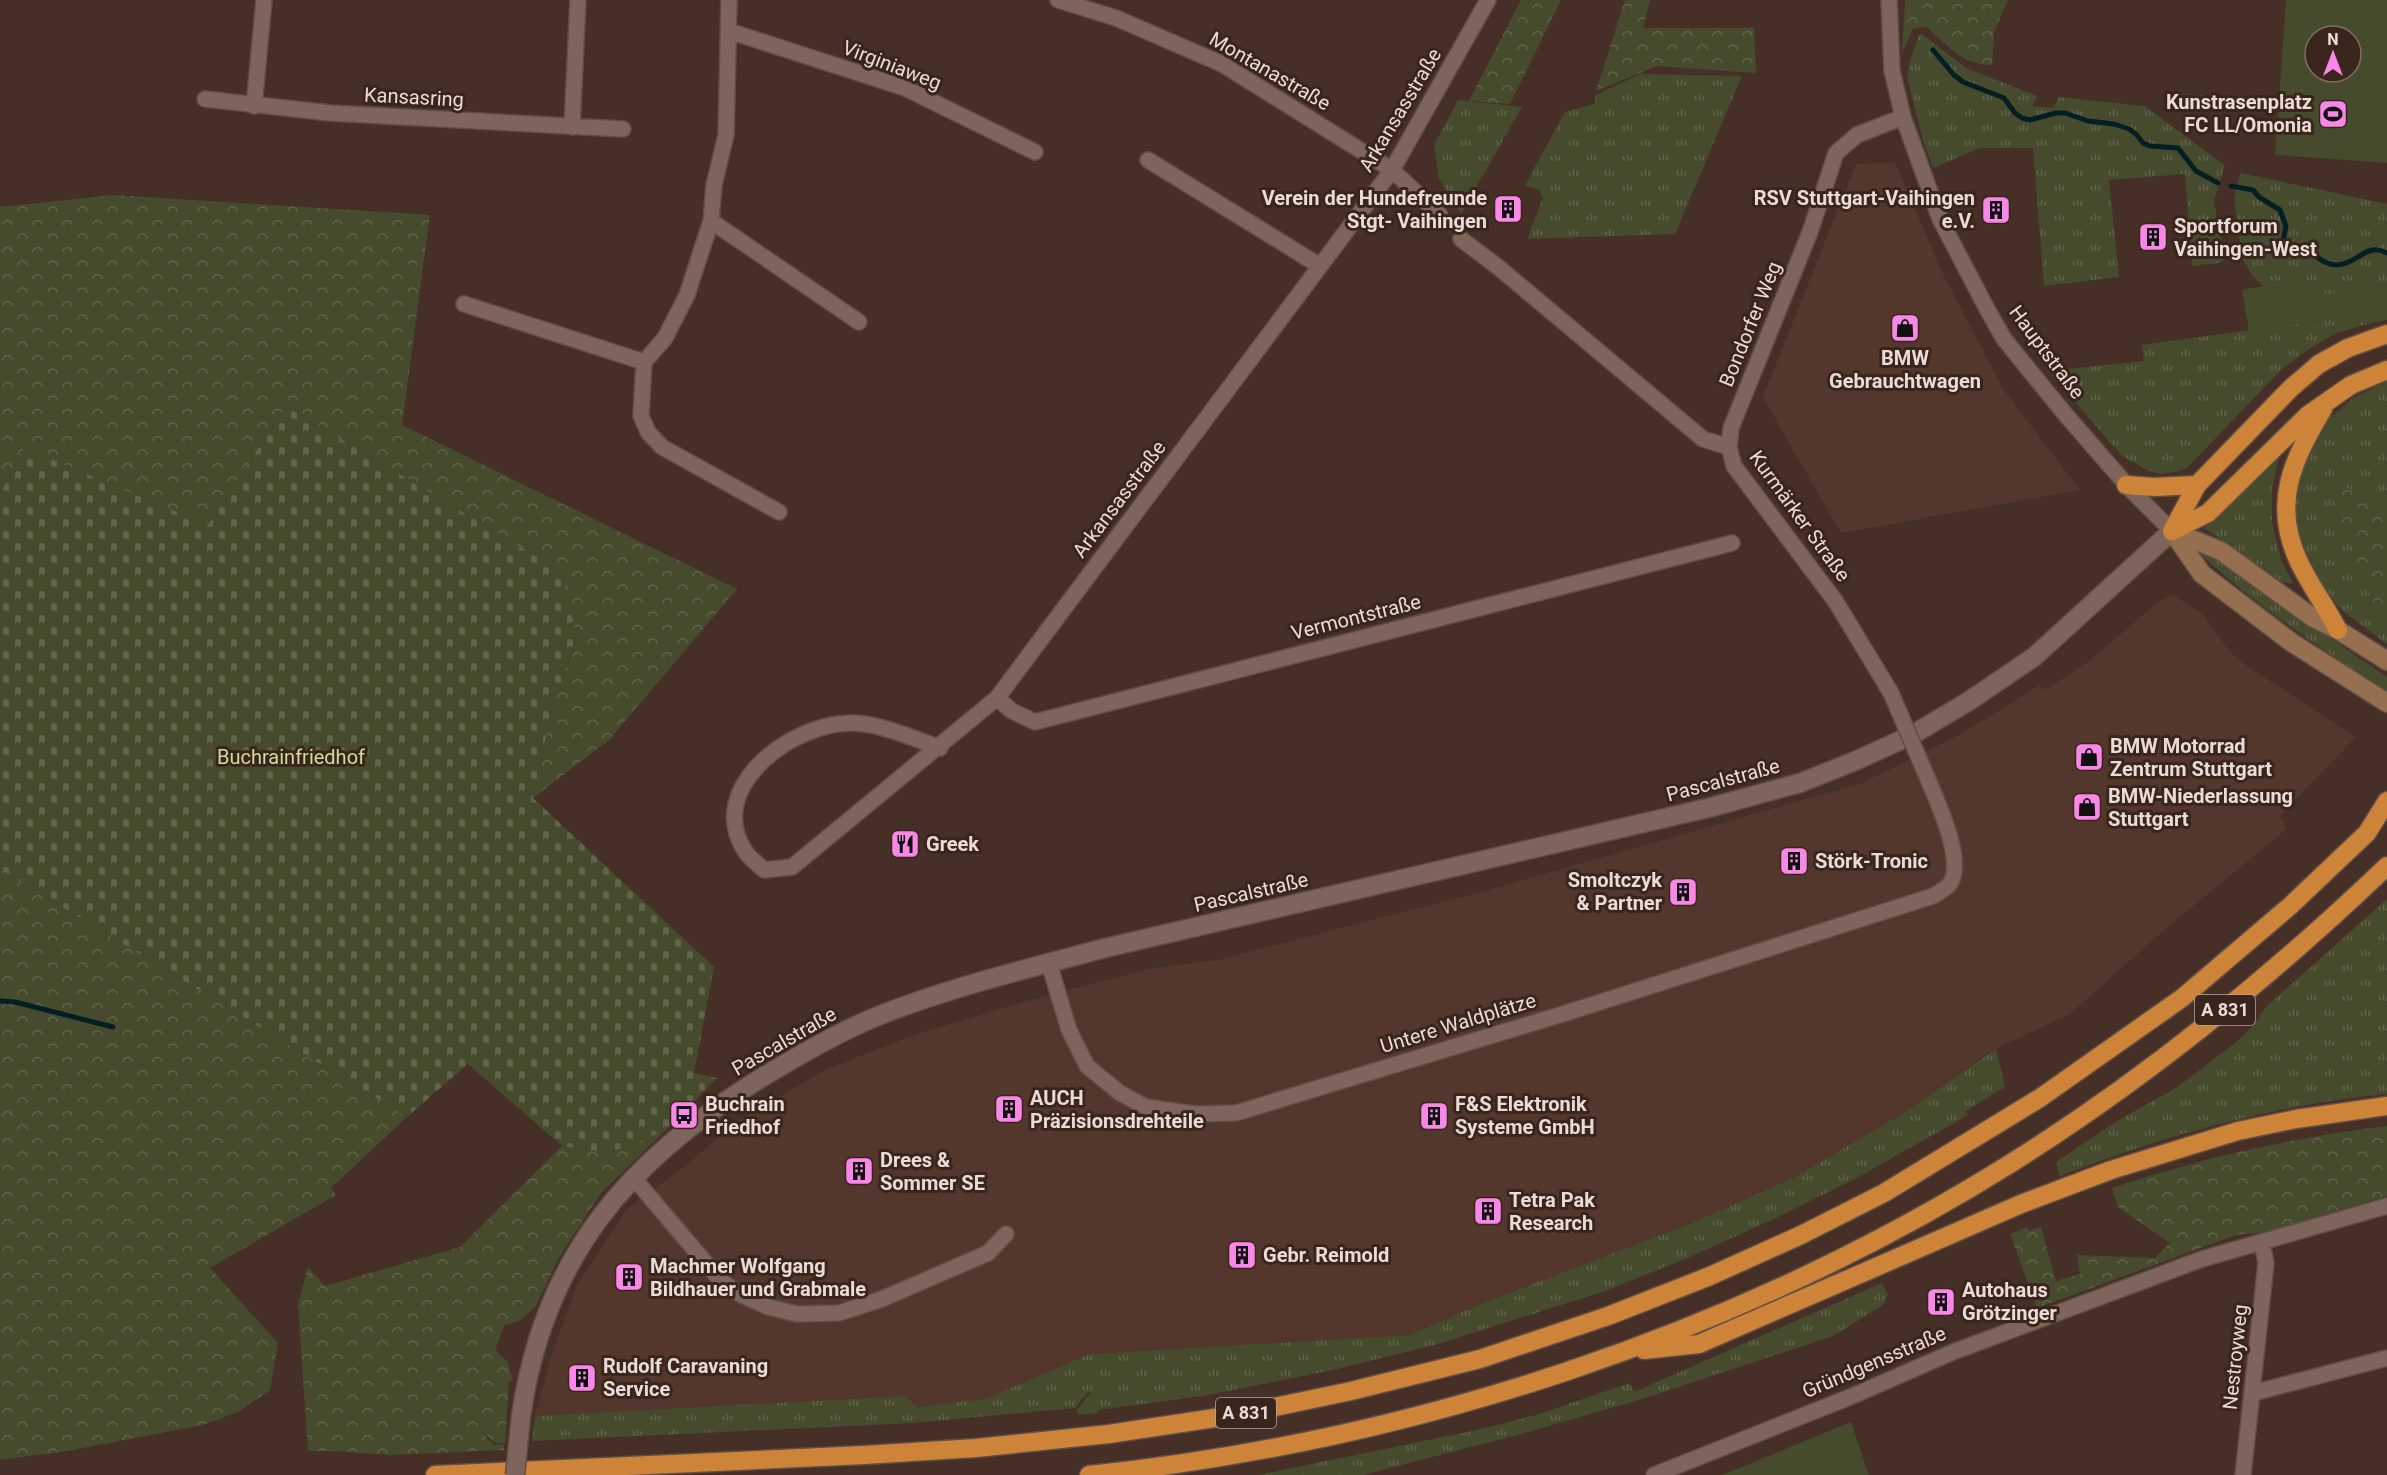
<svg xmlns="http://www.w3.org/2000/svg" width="2387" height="1475" font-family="Roboto,sans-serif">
  <defs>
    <pattern id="grass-tufts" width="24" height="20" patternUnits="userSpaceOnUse" patternTransform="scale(1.5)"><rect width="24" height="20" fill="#464b2d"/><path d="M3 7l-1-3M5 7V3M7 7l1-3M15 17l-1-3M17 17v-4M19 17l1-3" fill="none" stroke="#61644b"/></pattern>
    <pattern id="forest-crowns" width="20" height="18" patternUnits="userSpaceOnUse" patternTransform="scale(1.5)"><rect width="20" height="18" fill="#464b2d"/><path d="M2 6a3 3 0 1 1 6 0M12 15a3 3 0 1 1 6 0" fill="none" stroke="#61644b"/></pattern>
    <pattern id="cemetery-stones" width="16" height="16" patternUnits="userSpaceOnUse" patternTransform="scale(1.5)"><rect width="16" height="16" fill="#464b2d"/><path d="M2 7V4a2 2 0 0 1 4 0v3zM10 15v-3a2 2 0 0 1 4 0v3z" fill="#61644b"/></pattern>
  </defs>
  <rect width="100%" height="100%" fill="#452f26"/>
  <path fill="#54372c" d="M 1895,162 L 1942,272 L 2003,389 L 2080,490 L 1841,533 L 1763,397 L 1856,164 Z
    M 2171,594 L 2204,615 L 2229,651 L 2247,666 L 2356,737 L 2280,816 L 2287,829 L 2171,924 L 2070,1014 L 1993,1050 L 1900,1115 L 1795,1177 L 1692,1223 L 1478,1305 L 1410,1335 L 1090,1354 L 984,1399 L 916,1407 L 905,1396 L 535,1416 L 550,1360 L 576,1287 L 626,1210 L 688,1164 L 733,1124 L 827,1069 L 914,1035 L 1023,1002 L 1153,968 L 1218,960 L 1485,891 L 1862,783 L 1959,735 L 2040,685 L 2045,690 L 2089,661 L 2157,603 Z"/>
  <path fill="url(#grass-tufts)" d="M 1922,34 L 1966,68 L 2037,96 L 2032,106 L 2053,108 L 2059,97 L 2144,106 L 2225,165 L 2214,201 L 2224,259 L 2218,263 L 2192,266 L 2185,174 L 2109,180 L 2119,277 L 2044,286 L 2033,148 L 1980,148 L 1933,168 L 1923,141 L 1907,76 L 1910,61 L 1919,35 Z
    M 1640,74 L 1742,76 L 1675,234 L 1527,239 L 1543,198 L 1539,190 L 1525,185 L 1565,112 L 1594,104 L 1596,95 Z
    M 1458,100 L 1522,107 L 1461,214 L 1439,179 L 1434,145 Z
    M 2240,173 L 2387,204 L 2387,284 L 2328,295 L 2263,286 L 2252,275 L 2242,258 L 2234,199 Z
    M 2330,319 L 2371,323 L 2337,333 L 2309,349 L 2282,369 L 2187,468 L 2176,472 L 2161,474 L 2149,471 L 2122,456 L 2048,371 L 2144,361 L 2142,345 Z
    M 2387,381 L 2387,503 L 2327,481 L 2378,616 L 2387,623 L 2387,644 L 2344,612 L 2320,587 L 2311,573 L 2296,533 L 2294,504 L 2298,476 L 2325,422 L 2353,398 Z
    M 2281,449 L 2272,489 L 2272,522 L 2281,560 L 2292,581 L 2291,584 L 2281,581 L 2204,528 Z
    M 2204,551 L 2387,677 L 2387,691 C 2321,649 2258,607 2200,554 Z
    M 2387,899 L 2387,1094 C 2274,1105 2165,1135 2060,1176 L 2056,1162 L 2117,1121 L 2176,1088 L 2234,1044 L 2253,1026 L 2267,1006 Z
    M 1996,1049 L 2005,1087 L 1966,1111 L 1968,1115 L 1853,1180 L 1765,1223 L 1690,1257 L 1605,1291 L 1435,1345 L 1333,1370 L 1203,1396 L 1098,1410 L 1098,1413 L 1078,1415 L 1077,1410 L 1090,1393 L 1088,1392 L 1075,1408 L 913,1423 L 532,1441 L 535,1416 L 905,1396 L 917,1407 L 984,1399 L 1090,1354 L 1410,1335 L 1478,1305 L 1692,1223 L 1795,1177 L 1900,1115 Z
    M 1882,1283 L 1888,1295 L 1883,1305 L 1833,1336 L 1642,1399 L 1521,1434 L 1363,1475 L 1258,1475 L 1477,1430 L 1536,1415 L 1630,1383 L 1634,1392 Z"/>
  <path fill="url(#forest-crowns)" d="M 1521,0 L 1561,0 L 1510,104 L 1469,101 Z
    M 1625,0 L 1650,0 L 1643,28 L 1754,28 L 1756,73 L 1657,66 L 1596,91 Z
    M 1905,0 L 2008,0 L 1994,32 L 1992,65 C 1964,66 1946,45 1927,27 L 1913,29 L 1902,53 Z
    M 114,195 L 430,215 L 402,425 L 737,589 L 609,740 L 533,798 L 553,703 L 577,639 L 561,571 L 286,406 L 208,526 L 24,449 L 0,494 L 0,207 Z
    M 2327,481 L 2387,503 L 2387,623 L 2378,616 Z
    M 0,869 L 407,1117 L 331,1188 L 336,1195 L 210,1268 L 278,1343 L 270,1390 L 238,1412 L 203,1425 L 67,1451 L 0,1460 Z
    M 2387,1126 L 2387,1196 L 2265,1232 L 2236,1235 L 2037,1308 L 2010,1234 L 2027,1227 L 2028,1231 L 2041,1227 L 2056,1281 L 2080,1274 L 2077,1255 L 2155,1258 L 2170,1243 L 2118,1207 L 2112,1188 C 2201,1158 2293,1137 2387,1126 Z
    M 665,1131 L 601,1193 L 558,1259 L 536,1306 L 521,1320 L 504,1326 L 495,1350 L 507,1361 L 513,1381 L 509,1382 L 505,1443 L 496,1443 L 480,1430 L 494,1445 L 504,1444 L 504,1450 L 391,1455 L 332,1451 L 308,1451 L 298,1305 L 308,1267 L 325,1286 L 460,1247 L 562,1146 L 606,1154 Z"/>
  <path fill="url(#cemetery-stones)" d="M 286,406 L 561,571 L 577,638 L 553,704 L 533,798 L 714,967 L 694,1073 L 717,1078 L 665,1131 L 606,1154 L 562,1146 L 468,1064 L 407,1117 L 0,869 L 0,494 L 24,448 L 208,525 Z"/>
  <path fill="#464b2d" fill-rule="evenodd" d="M 2286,0 L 2387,0 L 2387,163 L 2275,155 ZM 2315,36 L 2351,36 L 2351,72 L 2315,72 Z
    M 2168,94 L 2208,95 L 2208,106 L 2168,105 Z
    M 2387,284 L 2387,320 L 2371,323 L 2330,319 L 2249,331 L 2242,290 L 2263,286 L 2328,294 Z
    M 1851,1422 L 1869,1475 L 1722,1475 Z"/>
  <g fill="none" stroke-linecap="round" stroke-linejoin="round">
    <path stroke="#031f23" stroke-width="5" d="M 1933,50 L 1954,75 L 1963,82 L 2004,98 L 2015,113 L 2022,118 L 2030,120 L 2056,113 L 2065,113 L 2088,121 L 2114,124 L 2129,129 L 2136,134 L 2143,143 L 2150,146 L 2178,148 L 2196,171 L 2218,183
      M 2231,186 L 2253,190 L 2259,197 L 2280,210 L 2286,226 L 2282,246 C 2290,259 2297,249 2308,252 C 2317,255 2323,265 2338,265 C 2360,263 2365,242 2387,253
      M 0,1001 L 15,1002 L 113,1027"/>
    <g stroke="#5f4d46" stroke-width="18">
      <path id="minor" d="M 729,0 L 726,135 L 714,185 L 711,221 L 687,295 L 665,338 L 644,362 L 641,416 L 648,432 L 662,447 L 779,512
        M 1058,0 L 1116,18 L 1222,64 L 1392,170 L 1440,215
        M 1889,0 L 1892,71 L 1903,117 L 1940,219 L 1986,307 L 2004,339 L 2065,414 L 2131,490 L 2172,531
        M 729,31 L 905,88 L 1035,152
        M 205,99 L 330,113 L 623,129
        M 254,106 L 264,0
        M 572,127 L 578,0
        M 1148,160 L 1320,266
        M 711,221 L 859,322
        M 1461,239 L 1498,267 L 1703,439 L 1729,447
        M 464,304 L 644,362
        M 1891,693 L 1836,602 L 1734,466 L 1729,447 L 1731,428 L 1810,232 L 1836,153 L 1857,135 L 1903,117
        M 997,698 L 1012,711 L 1035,722 L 1732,543
        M 940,748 C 916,739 880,724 855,723 C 796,720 703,786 745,851 C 749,858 758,864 764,870 L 792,867 L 997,698 L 1392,170 L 1488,0
        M 1049,963 L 1069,1030 L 1087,1066 L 1120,1093 L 1146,1107 L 1195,1114 L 1236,1113 L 1566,1013 L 1933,896 C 1938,893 1945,889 1949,885 C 1966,864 1939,806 1930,784
        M 633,1177 L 721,1281 L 742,1295 L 768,1307 L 797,1314 L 839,1313 L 882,1299 L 988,1253 L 1006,1234
        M 2253,1393 L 2387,1358
        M 1654,1475 L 1850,1397 L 1953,1352 L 2202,1259 L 2387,1206
        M 2243,1475 L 2266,1263 L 2262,1243"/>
    </g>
    <g stroke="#5f4d46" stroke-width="21">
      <path id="tertiary" d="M 521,1416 C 544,1255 630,1158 766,1075 C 803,1053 842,1030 883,1014 C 955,986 1030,968 1105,948 L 1708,808 L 1800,783 L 1855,761 L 1912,735 L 1969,701 L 2034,657 L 2172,531"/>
    </g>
    <g stroke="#5f4d46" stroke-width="21">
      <path id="secondary" d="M 2172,531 L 2202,574 L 2291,642 L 2387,703
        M 2172,531 L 2221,551 L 2312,617 L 2338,630 L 2387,661"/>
    </g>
    <g stroke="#5f4d46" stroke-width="21">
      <path id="motorway" d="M 2323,409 C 2293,460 2271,503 2299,562 C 2310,585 2326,607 2338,630
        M 2126,485 L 2154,487 L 2197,485
        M 2172,531 L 2197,485 L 2291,388 L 2319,364 L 2348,348 L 2387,334
        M 2172,531 L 2208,513 L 2308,415 L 2351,385 L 2387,370
        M 1644,1350 L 1699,1344 L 2021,1204 L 2111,1170 L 2238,1131 L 2296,1119 L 2387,1106
        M 435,1475 L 864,1455 L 976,1448 L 1109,1434 L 1241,1414 L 1351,1391 L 1480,1359 L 1608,1316 L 1710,1276 L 1801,1235 L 1884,1193 L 2040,1098 L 2182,998 L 2290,906 L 2367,833 L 2387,801
        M 1089,1475 C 1413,1441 1737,1335 2013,1162 C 2148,1077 2272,976 2387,866"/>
    </g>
    <use href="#minor" stroke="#7e645a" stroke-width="15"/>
    <use href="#tertiary" stroke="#7e645a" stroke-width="18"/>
    <use href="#secondary" stroke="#966e50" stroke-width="18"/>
    <use href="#motorway" stroke="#cd8439" stroke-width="18"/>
    <g stroke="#5f4d46" stroke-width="18" stroke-linecap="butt">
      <path id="minor-bridge" d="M 1891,693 L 1930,784"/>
    </g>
    <g stroke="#5f4d46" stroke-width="21" stroke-linecap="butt">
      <path id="tertiary-bridge" d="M 515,1475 L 521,1416"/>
    </g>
    <use href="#minor-bridge" stroke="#7e645a" stroke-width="15"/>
    <use href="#tertiary-bridge" stroke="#7e645a" stroke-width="18"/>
  </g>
  <defs>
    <g id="stadium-square" transform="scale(1.5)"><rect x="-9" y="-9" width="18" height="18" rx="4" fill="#f987e8" stroke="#3a251c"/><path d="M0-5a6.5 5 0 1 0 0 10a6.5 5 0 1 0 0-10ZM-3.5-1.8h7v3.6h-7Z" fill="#111"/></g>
    <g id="building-square" transform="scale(1.5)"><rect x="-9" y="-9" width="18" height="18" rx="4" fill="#f987e8" stroke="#3a251c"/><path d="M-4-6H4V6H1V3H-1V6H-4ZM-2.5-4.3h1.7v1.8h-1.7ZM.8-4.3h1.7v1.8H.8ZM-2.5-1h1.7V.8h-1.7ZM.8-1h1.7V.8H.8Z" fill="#111"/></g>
    <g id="shop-square" transform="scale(1.5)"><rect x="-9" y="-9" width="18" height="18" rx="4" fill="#f987e8" stroke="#3a251c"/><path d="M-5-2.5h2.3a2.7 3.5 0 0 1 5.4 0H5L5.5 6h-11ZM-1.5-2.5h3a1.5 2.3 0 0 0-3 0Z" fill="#111"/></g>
    <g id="restaurant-square" transform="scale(1.5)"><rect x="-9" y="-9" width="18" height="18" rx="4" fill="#f987e8" stroke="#3a251c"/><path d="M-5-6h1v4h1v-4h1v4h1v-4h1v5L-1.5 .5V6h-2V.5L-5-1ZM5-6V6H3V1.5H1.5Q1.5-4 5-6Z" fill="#111"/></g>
    <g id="bus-square" transform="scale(1.5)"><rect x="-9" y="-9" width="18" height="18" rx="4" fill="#f987e8" stroke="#3a251c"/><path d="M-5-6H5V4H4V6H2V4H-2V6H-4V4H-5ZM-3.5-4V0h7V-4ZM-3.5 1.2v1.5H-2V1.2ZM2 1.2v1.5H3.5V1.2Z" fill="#111"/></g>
  </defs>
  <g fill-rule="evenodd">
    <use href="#stadium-square" x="2333" y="114"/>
    <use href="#building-square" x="1508" y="209"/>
    <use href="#building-square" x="1996" y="210"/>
    <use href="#building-square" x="2153" y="237"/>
    <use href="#shop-square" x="1905" y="328"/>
    <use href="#shop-square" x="2089" y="757"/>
    <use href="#shop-square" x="2087" y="807"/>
    <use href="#restaurant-square" x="905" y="844"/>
    <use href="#building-square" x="1794" y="861"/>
    <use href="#building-square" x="1683" y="892"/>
    <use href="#building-square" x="1009" y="1109"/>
    <use href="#bus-square" x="684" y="1115"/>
    <use href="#building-square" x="1434" y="1116"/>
    <use href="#building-square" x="859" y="1171"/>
    <use href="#building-square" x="1488" y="1211"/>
    <use href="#building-square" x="1242" y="1255"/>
    <use href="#building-square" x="629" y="1277"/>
    <use href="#building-square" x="1941" y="1302"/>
    <use href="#building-square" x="582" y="1378"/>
  </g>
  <g text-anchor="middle" stroke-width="6" stroke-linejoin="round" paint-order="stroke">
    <g fill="#3a251c" stroke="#b4a49e" stroke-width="1.5">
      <rect x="2195" y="995" width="60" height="30" rx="4.5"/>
      <rect x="1216" y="1398" width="60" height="30" rx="4.5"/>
    </g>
    <g font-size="18" font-weight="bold" fill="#e9dbd5">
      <text x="2225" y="1016">A 831</text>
      <text x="1246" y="1419">A 831</text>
    </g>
    <g font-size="20" fill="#e9dbd5" stroke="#3a251c">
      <text transform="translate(892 65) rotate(21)" y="7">Virginiaweg</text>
      <text transform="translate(1270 71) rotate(30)" y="7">Montanastraße</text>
      <text transform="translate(414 97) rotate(3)" y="7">Kansasring</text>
      <text transform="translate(1400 110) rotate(-59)" y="7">Arkansasstraße</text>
      <text transform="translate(1750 324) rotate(-68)" y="7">Bondorfer Weg</text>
      <text transform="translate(2047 352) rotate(53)" y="7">Hauptstraße</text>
      <text transform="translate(1119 499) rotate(-53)" y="7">Arkansasstraße</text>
      <text transform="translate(1800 516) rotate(54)" y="7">Kurmärker Straße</text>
      <text transform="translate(1356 617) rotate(-14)" y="7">Vermontstraße</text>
      <text transform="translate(1723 780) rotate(-15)" y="7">Pascalstraße</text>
      <text transform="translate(1251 892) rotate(-13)" y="7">Pascalstraße</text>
      <text transform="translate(1458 1023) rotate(-17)" y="7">Untere Waldplätze</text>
      <text transform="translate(784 1041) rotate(-30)" y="7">Pascalstraße</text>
      <text transform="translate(2235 1357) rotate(-84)" y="7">Nestroyweg</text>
      <text transform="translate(1874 1362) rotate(-23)" y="7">Gründgensstraße</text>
    </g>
    <g font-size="20" font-weight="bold" fill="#e9dbd5" stroke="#3a251c" text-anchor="start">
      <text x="2312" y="109" text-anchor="end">Kunstrasenplatz<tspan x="2312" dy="23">FC LL/Omonia</tspan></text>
      <text x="1487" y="205" text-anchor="end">Verein der Hundefreunde<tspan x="1487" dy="23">Stgt- Vaihingen</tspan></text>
      <text x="1975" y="205" text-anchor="end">RSV Stuttgart-Vaihingen<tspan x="1975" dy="23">e.V.</tspan></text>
      <text x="2174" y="233">Sportforum<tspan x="2174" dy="23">Vaihingen-West</tspan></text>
      <text x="1905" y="365" text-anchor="middle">BMW<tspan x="1905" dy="23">Gebrauchtwagen</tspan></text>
      <text x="2110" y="753">BMW Motorrad<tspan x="2110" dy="23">Zentrum Stuttgart</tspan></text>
      <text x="2108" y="803">BMW-Niederlassung<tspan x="2108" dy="23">Stuttgart</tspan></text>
      <text x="926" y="851">Greek</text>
      <text x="1815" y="868">Störk-Tronic</text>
      <text x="1662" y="887" text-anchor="end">Smoltczyk<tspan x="1662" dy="23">&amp; Partner</tspan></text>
      <text x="1030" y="1105">AUCH<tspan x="1030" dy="23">Präzisionsdrehteile</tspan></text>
      <text x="705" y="1111">Buchrain<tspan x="705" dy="23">Friedhof</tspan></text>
      <text x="1455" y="1111">F&amp;S Elektronik<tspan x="1455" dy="23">Systeme GmbH</tspan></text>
      <text x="880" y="1167">Drees &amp;<tspan x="880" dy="23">Sommer SE</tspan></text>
      <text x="1509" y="1207">Tetra Pak<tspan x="1509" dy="23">Research</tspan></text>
      <text x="1263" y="1262">Gebr. Reimold</text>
      <text x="650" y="1273">Machmer Wolfgang<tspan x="650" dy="23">Bildhauer und Grabmale</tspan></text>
      <text x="1962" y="1297">Autohaus<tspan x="1962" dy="23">Grötzinger</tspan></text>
      <text x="603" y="1373">Rudolf Caravaning<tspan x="603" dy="23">Service</tspan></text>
    </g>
    <g font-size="20" fill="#d0dc9b" stroke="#3a251c">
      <text x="291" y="764">Buchrainfriedhof</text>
    </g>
  </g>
  <g transform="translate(2333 54)"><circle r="28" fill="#3a251c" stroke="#806e66" stroke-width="1.5"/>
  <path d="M0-4.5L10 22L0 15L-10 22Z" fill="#f987e8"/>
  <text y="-9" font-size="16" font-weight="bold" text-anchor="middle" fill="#e9dbd5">N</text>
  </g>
</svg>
